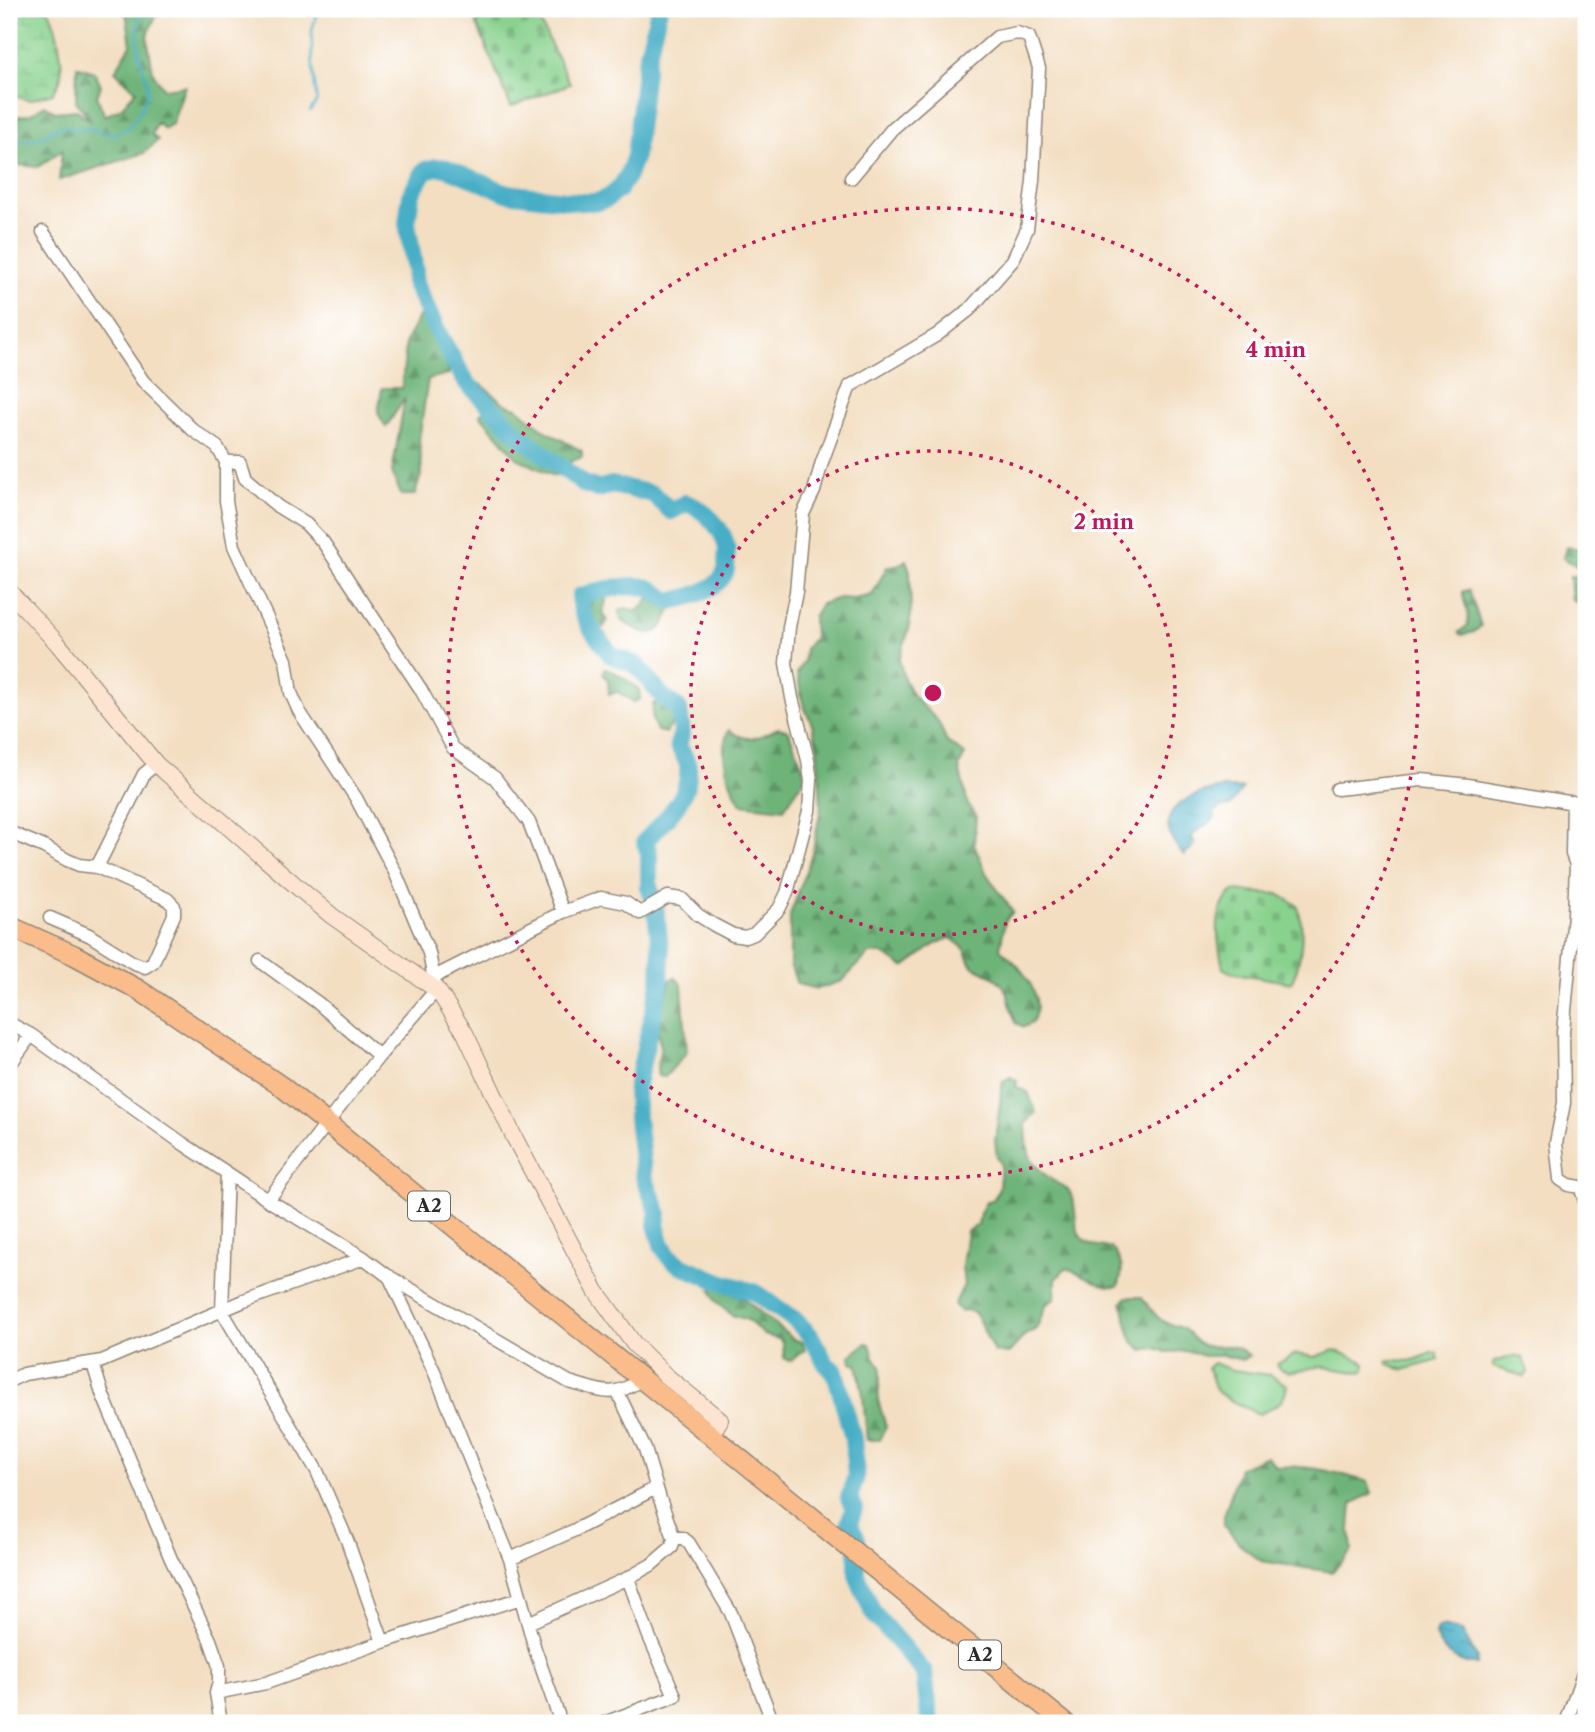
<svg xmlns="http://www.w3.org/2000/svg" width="1595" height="1732" font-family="'Libre Caslon Text',serif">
  <defs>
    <pattern id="forest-firs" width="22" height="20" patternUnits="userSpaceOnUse" patternTransform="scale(1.75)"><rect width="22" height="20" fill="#6eb479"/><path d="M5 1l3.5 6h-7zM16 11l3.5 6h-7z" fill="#5b9363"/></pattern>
    <pattern id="wetland-marsh" width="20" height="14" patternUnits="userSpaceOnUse" patternTransform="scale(1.75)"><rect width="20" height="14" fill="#89d28e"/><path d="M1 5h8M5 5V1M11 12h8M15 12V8" fill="none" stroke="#76b47b"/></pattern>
    <pattern id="cemetery-stones" width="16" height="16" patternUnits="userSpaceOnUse" patternTransform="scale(1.75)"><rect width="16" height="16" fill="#89d28e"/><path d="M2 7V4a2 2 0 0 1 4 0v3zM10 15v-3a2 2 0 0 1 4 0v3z" fill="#76b47b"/></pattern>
    <pattern id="water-ripples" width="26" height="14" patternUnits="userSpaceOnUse" patternTransform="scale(1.75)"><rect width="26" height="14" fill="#47aec6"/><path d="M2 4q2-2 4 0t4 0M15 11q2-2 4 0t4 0" fill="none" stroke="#3b8ea1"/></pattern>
  </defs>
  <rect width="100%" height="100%" fill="#fff"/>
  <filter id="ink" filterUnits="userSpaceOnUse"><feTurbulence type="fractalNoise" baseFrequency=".0143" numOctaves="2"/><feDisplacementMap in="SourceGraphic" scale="14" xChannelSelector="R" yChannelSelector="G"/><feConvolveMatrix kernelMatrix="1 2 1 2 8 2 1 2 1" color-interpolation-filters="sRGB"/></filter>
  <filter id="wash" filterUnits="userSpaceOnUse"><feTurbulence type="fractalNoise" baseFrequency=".00686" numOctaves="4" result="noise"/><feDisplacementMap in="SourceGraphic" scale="28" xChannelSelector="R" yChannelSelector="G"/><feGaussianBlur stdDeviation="1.57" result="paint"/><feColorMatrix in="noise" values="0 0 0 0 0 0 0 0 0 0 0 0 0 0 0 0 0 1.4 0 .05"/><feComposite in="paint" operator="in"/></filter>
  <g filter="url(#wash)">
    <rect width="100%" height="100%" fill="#f3dec1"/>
    <path fill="#89d28e" stroke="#5a7e5c" stroke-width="2" d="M 1334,1350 C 1339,1352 1362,1360 1365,1363 L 1364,1371 C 1351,1374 1337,1368 1324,1367 C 1307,1365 1294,1378 1278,1368 L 1277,1364 L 1296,1354 L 1315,1357 Z
      M 1431,1353 L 1437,1353 L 1439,1360 L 1403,1370 L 1388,1364 L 1387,1361 C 1395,1358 1398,1361 1406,1361 C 1415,1361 1423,1357 1431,1353 Z
      M 1514,1356 L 1523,1358 L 1528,1372 L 1525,1377 L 1493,1367 L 1493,1362 Z
      M 1213,1363 L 1232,1370 L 1270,1375 L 1287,1385 C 1286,1401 1274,1408 1259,1414 C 1249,1409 1220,1398 1215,1388 C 1212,1381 1213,1375 1207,1368 Z"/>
    <path fill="url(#forest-firs)" stroke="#4c7052" stroke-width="2" d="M 122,9 L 159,9 L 147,36 L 153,73 L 164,89 L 185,86 L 172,124 L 164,129 L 157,122 L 152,135 L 158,140 L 144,153 L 59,180 L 62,150 L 38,167 L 9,164 L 9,118 L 31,114 L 45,105 L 55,112 L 77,110 L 91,121 L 76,101 L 77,66 L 94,72 L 101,85 L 97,97 L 105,116 L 121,108 L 136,91 L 115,71 L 131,45 L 127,17 Z
      M 421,313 L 446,352 L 449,374 L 428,379 L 419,440 L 422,471 L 415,495 L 401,495 L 392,472 L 405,398 L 386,427 L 378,413 L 382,388 L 402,388 L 406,341 Z
      M 481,384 L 505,404 L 517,408 L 544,430 L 582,451 L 582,457 L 567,463 L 562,475 L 552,475 L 517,458 L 480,415 L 484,410 L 489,411 L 495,407 L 492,401 L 477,386 Z
      M 1566,547 L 1580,549 L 1586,554 L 1586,571 L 1563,558 Z
      M 906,560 L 910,571 L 911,613 L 909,629 L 899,660 L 905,681 L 913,696 L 938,721 L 947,742 L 965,754 L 959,767 L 968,805 L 976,816 L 974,844 L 986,873 L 1013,912 L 1005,921 L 1000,949 C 1017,963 1035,982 1037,1006 C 1037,1011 1034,1018 1032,1023 L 1024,1027 L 1016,1023 C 1003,986 1012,984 972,966 L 965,949 L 951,938 C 932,942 921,957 904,967 L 881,953 L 869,954 L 842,981 L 817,989 L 797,984 L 790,964 L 790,915 L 813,851 L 821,807 L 817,746 L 812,724 L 803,704 L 797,673 L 804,661 L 805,649 L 814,637 L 813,617 L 821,604 L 839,598 L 854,599 L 872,595 L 887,567 L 900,564 Z
      M 1570,576 L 1575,576 L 1579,586 L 1586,591 L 1586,603 L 1582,605 L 1572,600 Z
      M 1469,590 L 1481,626 L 1474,632 L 1462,635 L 1459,632 L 1467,626 C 1471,607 1462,605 1463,591 Z
      M 598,595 L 606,600 L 603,613 L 607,621 L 604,627 L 597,628 L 590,609 L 593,596 Z
      M 648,599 L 671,608 C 661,641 646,637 621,620 L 619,611 L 625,608 L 639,611 Z
      M 605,668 C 613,670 633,684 639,690 L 640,699 L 634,702 L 618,692 L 609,694 L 608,680 L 603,674 Z
      M 658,702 L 667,705 L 674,712 L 674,721 L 666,733 L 657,731 L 652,719 L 653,704 Z
      M 778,728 L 788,730 L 803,768 L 805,778 L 784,809 L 741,804 C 729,783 717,752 729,730 C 749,744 758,738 778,728 Z
      M 675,977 L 682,985 L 687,1052 L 665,1077 L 658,1076 C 654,1063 662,1057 660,1044 C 659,1035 655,1027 657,1017 C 660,1004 668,995 670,980 Z
      M 1011,1077 L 1017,1081 L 1016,1087 L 1028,1092 L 1036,1112 L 1026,1123 C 1027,1152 1027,1163 1052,1180 C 1056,1183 1063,1185 1066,1188 C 1087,1211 1058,1246 1111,1247 C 1122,1261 1125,1269 1118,1286 C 1096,1289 1086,1272 1065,1268 L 1056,1280 L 1055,1299 L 1047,1304 L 1036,1329 L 1025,1335 L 1008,1354 L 994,1352 L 976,1314 L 968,1310 L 961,1312 L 954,1305 L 964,1285 L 962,1266 L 967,1231 L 978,1225 L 980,1213 L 986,1202 L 994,1199 L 999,1188 L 1001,1164 L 997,1156 L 995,1141 L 1003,1081 Z
      M 717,1287 L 743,1298 L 793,1339 L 802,1342 L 805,1350 L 790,1361 L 784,1358 L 783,1344 L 779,1339 L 764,1335 L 748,1320 L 732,1315 L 715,1300 L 711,1290 Z
      M 1127,1297 L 1142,1297 C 1148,1305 1155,1317 1164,1322 C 1171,1325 1179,1326 1185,1330 C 1191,1335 1194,1342 1202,1345 C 1219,1351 1231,1338 1249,1356 L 1242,1360 L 1226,1356 L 1203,1356 L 1190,1351 L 1166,1352 L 1155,1348 L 1143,1350 L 1133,1342 C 1128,1328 1125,1316 1122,1302 Z
      M 866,1343 L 870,1344 L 874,1357 L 881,1367 L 878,1400 L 886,1427 L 879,1440 L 867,1440 L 863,1395 L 857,1364 L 851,1362 L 850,1356 Z
      M 1267,1456 L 1277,1467 C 1308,1464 1338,1473 1368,1482 L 1372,1493 L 1352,1504 L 1350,1530 L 1352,1551 L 1332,1572 L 1261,1561 L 1243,1547 L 1224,1526 L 1224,1516 L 1239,1468 Z"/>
    <path fill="url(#wetland-marsh)" stroke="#5a7e5c" stroke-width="2" d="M 9,9 L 48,9 C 57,24 63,60 61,77 C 60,83 56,88 53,93 L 29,100 L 9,95 Z"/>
    <path fill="url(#cemetery-stones)" stroke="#5a7e5c" stroke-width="2" d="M 502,9 L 534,9 L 570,84 L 511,107 L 476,22 Z
      M 1233,891 L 1278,894 L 1297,905 C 1305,925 1302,964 1291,983 L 1230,972 L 1223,968 C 1218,943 1211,911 1233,891 Z"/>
    <path fill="url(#water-ripples)" stroke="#396c78" stroke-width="2" d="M 1222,788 L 1243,788 L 1230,806 L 1222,807 L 1214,812 L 1215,818 L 1192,835 L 1195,845 L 1184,855 C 1146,814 1184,795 1222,788 Z
      M 1443,1626 L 1462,1631 L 1477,1658 L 1476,1664 C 1459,1665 1440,1650 1435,1635 L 1437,1628 Z"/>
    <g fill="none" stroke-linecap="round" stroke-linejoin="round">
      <path stroke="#47aec6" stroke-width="2.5" d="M 310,111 L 317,101 C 314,81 311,52 312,31 C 313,23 317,17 317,9
        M 9,148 C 18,137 27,141 40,138 C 47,136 51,129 59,127 C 73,125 73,134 92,128 C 113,140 130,133 140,111 C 142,107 146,101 147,96 C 150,83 143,70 140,58 C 136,42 138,25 140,9"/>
      <path stroke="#47aec6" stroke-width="18" d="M 659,9 L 646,62 L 635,156 L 628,175 L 619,189 L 608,198 L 597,202 L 581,202 L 507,193 L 447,168 L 437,167 L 425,170 L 411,194 L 407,223 L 415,271 L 414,281 L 437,331 L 466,382 L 521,437 L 584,484 L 598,489 L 612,485 L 653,494 L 671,511 L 686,503 C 705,509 725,530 727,550 C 727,554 726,557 726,561 C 727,569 726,573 720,580 C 708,593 687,598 670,601 C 663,598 658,593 651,589 C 636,581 596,591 580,596 L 582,611 L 590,627 L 611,655 L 637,665 L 661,695 L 679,709 L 682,733 L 678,745 C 681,751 687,759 688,766 C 692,796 664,821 645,841 L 649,854 L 649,886 L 655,905 L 661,955 L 660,983 L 636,1089 L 637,1118 L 644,1177 L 658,1212 L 656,1225 L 662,1245 L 669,1257 L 680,1265 L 721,1282 L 754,1292 L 795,1320 L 810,1335 L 826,1364 L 835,1372 L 853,1438 L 856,1476 L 849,1498 L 854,1508 L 849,1524 L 857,1539 L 857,1575 L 873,1613 L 924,1672 L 930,1723"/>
    </g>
  </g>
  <g filter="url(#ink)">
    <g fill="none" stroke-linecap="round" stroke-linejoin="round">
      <g stroke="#8f8476" stroke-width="15">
        <path id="street" d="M 43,232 L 143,381 L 193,430 L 217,447 L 226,462 L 226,501 L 234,546 L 286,660 L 291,693 L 299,711 L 356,798 L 395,872 L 429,953 L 436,990 L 379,1056 L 268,1200
          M 226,462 L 240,462 L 245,478 L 277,506 L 306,524 L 323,542 L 420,688 L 453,748 L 495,778 L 529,822 L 563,912
          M 1337,789 L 1422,780 L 1468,785 L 1586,805
          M 1573,802 L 1572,854 L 1576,865 L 1574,915 L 1563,1032 L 1564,1103 L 1556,1143 L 1560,1179 L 1569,1185 L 1580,1187 L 1586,1203
          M 9,832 L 44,847 L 67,860 L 79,865 L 97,867 L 167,899 L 174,906 L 174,915 L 153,962 L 145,967 L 132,962 L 89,935 L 50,918
          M 97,867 L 144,774 L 156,764
          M 260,961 L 318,1003 L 379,1056
          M 434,979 L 440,974 L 563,912 L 601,898 L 626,903 L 640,913 L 668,897 L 682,899 L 698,915 L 714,925 L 733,935 L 745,937 L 754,934 L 779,909 L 787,893 L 809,811 L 811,781 L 808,760 L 792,698 L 786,663 L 789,627 L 796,592 L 803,514 L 814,491 L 822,462 L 850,386 L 937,335 L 969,310 L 1013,260 L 1027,229 L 1033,181 L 1039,68 L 1029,37 L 1017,33 L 997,37 L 892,129 L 851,178
          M 9,1023 L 31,1035 L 182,1143 L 268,1200 L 364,1258
          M 9,1066 L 31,1035
          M 227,1173 L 222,1311 L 317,1471 L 347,1540 L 383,1642
          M 389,1276 L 434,1371 L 510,1559 L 535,1649 L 561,1723
          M 93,1364 L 102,1393 L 171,1559 L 210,1640 L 219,1666 L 219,1682 L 216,1693 L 221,1723
          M 9,1381 L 24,1374 L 102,1361 L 244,1301 L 364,1258 L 388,1276 L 569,1382 C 599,1390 612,1400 640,1380
          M 674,1538 L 683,1538 L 689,1543 L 731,1613 L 773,1723
          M 510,1559 L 575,1530 L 656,1488
          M 528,1623 L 628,1578 L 651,1565 L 672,1547 L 674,1538 L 660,1499 L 645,1449 L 618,1393
          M 216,1693 L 266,1683 L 383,1642 L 521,1598
          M 604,1723 L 675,1696 L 648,1634 L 628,1578
          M 1566,1723 L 1586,1665"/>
      </g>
      <g stroke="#8f8476" stroke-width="18">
        <path id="secondary" d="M 9,591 L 58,644 L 156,764 L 301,890 L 332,916 L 438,991 L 465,1033 L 514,1137 L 596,1291 L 634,1344 L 665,1375 L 720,1420 L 710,1436"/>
      </g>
      <g stroke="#8f8476" stroke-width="22">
        <path id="primary" d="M 9,926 L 74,955 L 139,990 L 281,1086 L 1065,1723"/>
      </g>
      <use href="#street" stroke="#fff" stroke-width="12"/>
      <use href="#secondary" stroke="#fde4d1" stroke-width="16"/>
      <use href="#primary" stroke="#fabc8b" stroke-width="19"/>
    </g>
  </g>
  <g fill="none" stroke="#c2185b" stroke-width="3.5" stroke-dasharray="3.5 7">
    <circle cx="933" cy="693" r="242"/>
    <circle cx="933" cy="693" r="485"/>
  </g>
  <g text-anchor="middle" stroke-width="6" stroke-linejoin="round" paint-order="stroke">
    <g fill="#fff" stroke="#6b6b6b" stroke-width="2">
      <rect x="408" y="1191.5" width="42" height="29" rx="5"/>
      <rect x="959" y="1640.5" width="42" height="29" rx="5"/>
    </g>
    <g font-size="18" font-weight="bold" fill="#2b2b2b">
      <text x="429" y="1212">A2</text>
      <text x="980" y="1661">A2</text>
    </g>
  </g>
  <circle cx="933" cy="693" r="10" fill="#c2185b" stroke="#fff" stroke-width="3.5"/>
  <g font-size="21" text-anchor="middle" font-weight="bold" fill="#c2185b" stroke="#fff" stroke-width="6" stroke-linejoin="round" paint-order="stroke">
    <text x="1276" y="357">4 min</text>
    <text x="1104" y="529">2 min</text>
  </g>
  <rect width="1595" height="1732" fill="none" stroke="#fff" stroke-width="35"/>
</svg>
